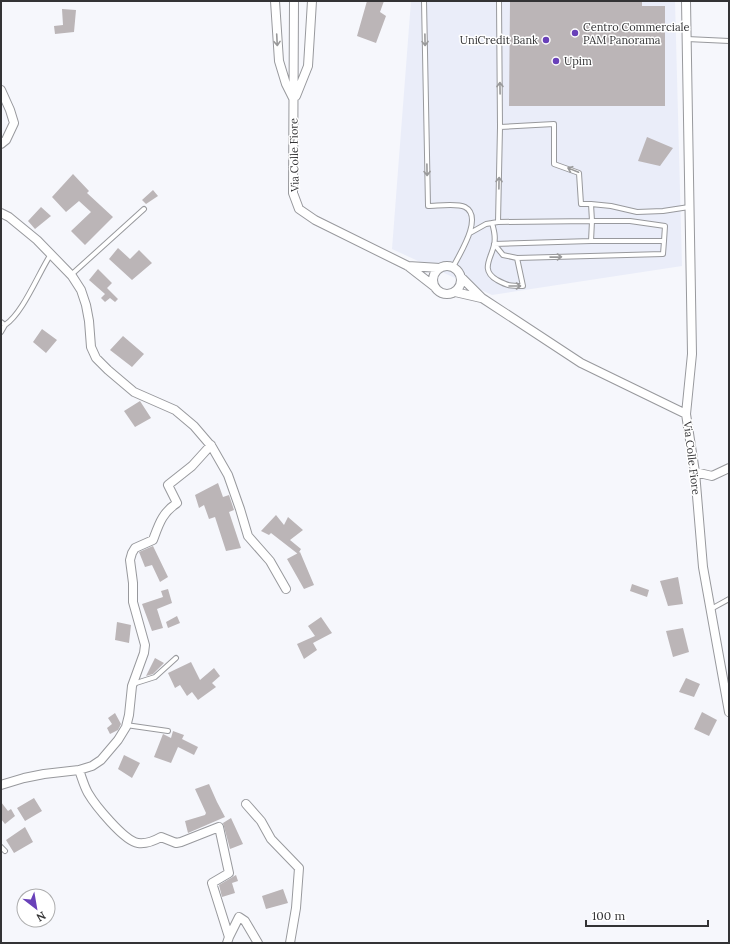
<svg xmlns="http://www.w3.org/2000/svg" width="730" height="944" font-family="Lora,serif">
  <rect width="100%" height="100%" fill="#f6f7fc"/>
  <path fill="#eaedf9" d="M 411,1 L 675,1 L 682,266 L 492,295 L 392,249 Z"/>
  <path fill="#bbb5b7" d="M 367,1 L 384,1 L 380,12 L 386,16 L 376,43 L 357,36 Z
    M 510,1 L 642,1 L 642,6 L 665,6 L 665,106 L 509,106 Z
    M 62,9 L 76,10 L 74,32 L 55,34 L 54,26 L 63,25 Z
    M 647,137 L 673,148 L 660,166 L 638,161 Z
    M 73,174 L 89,191 L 87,193 L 113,217 L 85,245 L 71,231 L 91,212 L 79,201 L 66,212 L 52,197 Z
    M 153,190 L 158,196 L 146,204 L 142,200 Z
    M 41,207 L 51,216 L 35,229 L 28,221 Z
    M 118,248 L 130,259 L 139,250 L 152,263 L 132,280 L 109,259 Z
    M 98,269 L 112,283 L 107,288 L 118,299 L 115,302 L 110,298 L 105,302 L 101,298 L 105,294 L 89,280 Z
    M 42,329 L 57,340 L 46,353 L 33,342 Z
    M 123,336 L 144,354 L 132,367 L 110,350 Z
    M 140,401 L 151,418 L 135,427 L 124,411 Z
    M 218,483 L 223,497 L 229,495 L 234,510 L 229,512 L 241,548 L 226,551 L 215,517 L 209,519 L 204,505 L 199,508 L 195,495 Z
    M 276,515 L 284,525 L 288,517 L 303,530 L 290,540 L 301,549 L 298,554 L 271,533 L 269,535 L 261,531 Z
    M 153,546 L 168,577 L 160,582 L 152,565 L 145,567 L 139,552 Z
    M 300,552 L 314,585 L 304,589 L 287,559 Z
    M 678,577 L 683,604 L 668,606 L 660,581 Z
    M 632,584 L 649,590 L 647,597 L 630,591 Z
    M 168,589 L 172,603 L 157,609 L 163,628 L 152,631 L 142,604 L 163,597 L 161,591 Z
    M 177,616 L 180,623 L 168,628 L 166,622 Z
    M 321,617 L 332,633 L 313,643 L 317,650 L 304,659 L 297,644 L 315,636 L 308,626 Z
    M 117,622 L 131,625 L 129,643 L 115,640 Z
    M 683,628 L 689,652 L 673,657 L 666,631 Z
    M 155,658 L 164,663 L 153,674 L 146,676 Z
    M 191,662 L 200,680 L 214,668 L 220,676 L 212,683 L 216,687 L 198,700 L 192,692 L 187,696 L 180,685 L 175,688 L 168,673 Z
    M 686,678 L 700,684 L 694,697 L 679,692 Z
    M 702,712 L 717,720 L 709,736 L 694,729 Z
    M 115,713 L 121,724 L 118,730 L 110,734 L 107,728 L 112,724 L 108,718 Z
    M 173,731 L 184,735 L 182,739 L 198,747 L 194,755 L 178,747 L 171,763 L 154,757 L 163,734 L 171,738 Z
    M 124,755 L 140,763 L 132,778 L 118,769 Z
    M 209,784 L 217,802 L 225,817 L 188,833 L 185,821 L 205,815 L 206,813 L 195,789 Z
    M 34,798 L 42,811 L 25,821 L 17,808 Z
    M 1,802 L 8,811 L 11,809 L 15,816 L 5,824 L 1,819 Z
    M 231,818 L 243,844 L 230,849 L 223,823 Z
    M 25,827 L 33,842 L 14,853 L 6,840 Z
    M 236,875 L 238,881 L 232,883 L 235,893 L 222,897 L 219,885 Z
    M 283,889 L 288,903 L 266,909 L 262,896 Z"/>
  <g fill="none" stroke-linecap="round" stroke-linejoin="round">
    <g stroke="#98999d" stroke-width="6">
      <path id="service" d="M 424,1 L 428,206 C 437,206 457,203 465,207 C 484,217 459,255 453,267
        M 687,39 L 729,41
        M 591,204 L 611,206 L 637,212 L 663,211 L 689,207
        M 592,221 L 630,221 L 665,226 L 664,241 L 591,241 Z
        M 498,222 L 500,127 L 499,1
        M 492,223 C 494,230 496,237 494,245 C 491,259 480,270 497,280 C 508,286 510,286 523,286 L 517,258
        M 470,233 L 486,224 L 498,222 L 592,221 L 591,204 L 581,204 L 579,173 L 554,164 L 554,124 L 500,127
        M 494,244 L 503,255 L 517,258 L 663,254 L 664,241
        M 494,244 L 591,241
        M 71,275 L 144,209
        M 1,322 L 5,325 C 23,313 38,274 51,254
        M 1,332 L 5,325
        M 711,609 L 729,599
        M 133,684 L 155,677 L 176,658
        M 126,725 L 168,731
        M 1,847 L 5,851"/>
    </g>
    <g stroke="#98999d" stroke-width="10">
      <path id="minor" d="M 275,1 L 279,61 L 286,84 L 293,98
        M 294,1 L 293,193 L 299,209 L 315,220 L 408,266 L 435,287
        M 1,90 L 10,110 L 14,123 L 6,140 L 1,144
        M 296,96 L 308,66 L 312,1
        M 1,213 L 9,217 L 37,240 L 72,276 L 81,290 L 86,305 L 89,321 L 91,347 L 96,358 L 108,370 L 134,392 L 175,410 L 194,426 L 212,447 L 228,475 L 240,509 L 248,536 L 270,561 L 286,589
        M433 280a14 14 0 1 1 28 0a14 14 0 1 1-28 0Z
        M 408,266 L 440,268
        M 461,277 L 482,298 L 581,363 L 686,414 L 695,472 L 703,567 L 729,712
        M 455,292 L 481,298
        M 686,414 L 692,354 L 686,1
        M 695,472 L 712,476 L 729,468
        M 79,770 C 82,778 84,786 88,793 C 95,805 124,841 138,843 C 146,844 154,841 161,837 L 176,843 L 181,842 L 219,827 L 229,873 L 212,883 L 229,937
        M 1,785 L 24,778 L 44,774 L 79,770 L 92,766 L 101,760 L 118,740 L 126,727 L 129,715 L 132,686 L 144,653 L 145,645 L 133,602 L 133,583 L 130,560 L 132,553 L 135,548 L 153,540 C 159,524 162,513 177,503 L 168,485 L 192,466 L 211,445
        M 246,804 L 261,821 L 271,839 L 299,868 L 296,908 L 290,943
        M 227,943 L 229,937 L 239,917 L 245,921 L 258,943"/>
    </g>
    <use href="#service" stroke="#fff" stroke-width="4"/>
    <use href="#minor" stroke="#fff" stroke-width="8"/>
  </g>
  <defs><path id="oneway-shaft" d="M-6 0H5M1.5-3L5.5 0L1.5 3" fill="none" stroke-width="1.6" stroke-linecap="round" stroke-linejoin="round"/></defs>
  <g stroke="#99999a">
    <use href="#oneway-shaft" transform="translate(277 40) rotate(87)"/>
    <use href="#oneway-shaft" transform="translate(425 40) rotate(89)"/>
    <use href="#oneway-shaft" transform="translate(500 88) rotate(-91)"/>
    <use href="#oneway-shaft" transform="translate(427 170) rotate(89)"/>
    <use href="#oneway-shaft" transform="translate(573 170) rotate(-158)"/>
    <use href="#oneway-shaft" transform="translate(499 183) rotate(-89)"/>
    <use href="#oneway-shaft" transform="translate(556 257) rotate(-1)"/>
    <use href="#oneway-shaft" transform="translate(515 286)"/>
  </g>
  <g fill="#6941b9" stroke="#fff" stroke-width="1.5">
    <circle cx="575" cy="33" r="4"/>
    <circle cx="546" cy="40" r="4"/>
    <circle cx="556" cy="61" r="4"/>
  </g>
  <g text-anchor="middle" stroke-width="3" stroke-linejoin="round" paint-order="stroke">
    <g font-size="11" fill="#333335" stroke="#fff" text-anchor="start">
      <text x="583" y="31">Centro Commerciale<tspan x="583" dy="13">PAM Panorama</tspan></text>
      <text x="538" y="44" text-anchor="end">UniCredit Bank</text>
      <text x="564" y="65">Upim</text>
    </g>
    <g font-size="11" fill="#333335" stroke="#fff">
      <text transform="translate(294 155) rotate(-91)" y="4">Via Colle Fiore</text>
      <text transform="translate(692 458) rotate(83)" y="4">Via Colle Fiore</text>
    </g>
  </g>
  <rect width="730" height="944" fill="none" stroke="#333335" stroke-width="4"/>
  <g transform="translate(36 908) rotate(149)"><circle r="19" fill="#ffffff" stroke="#adadae"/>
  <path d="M0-3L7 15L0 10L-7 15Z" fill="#6941b9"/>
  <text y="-6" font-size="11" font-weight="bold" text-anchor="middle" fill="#333335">N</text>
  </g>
  <path d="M586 920v6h122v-6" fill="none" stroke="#333335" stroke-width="2"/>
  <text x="592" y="920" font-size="12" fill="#333335" stroke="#ffffff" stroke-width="3" paint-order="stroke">100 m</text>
</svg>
